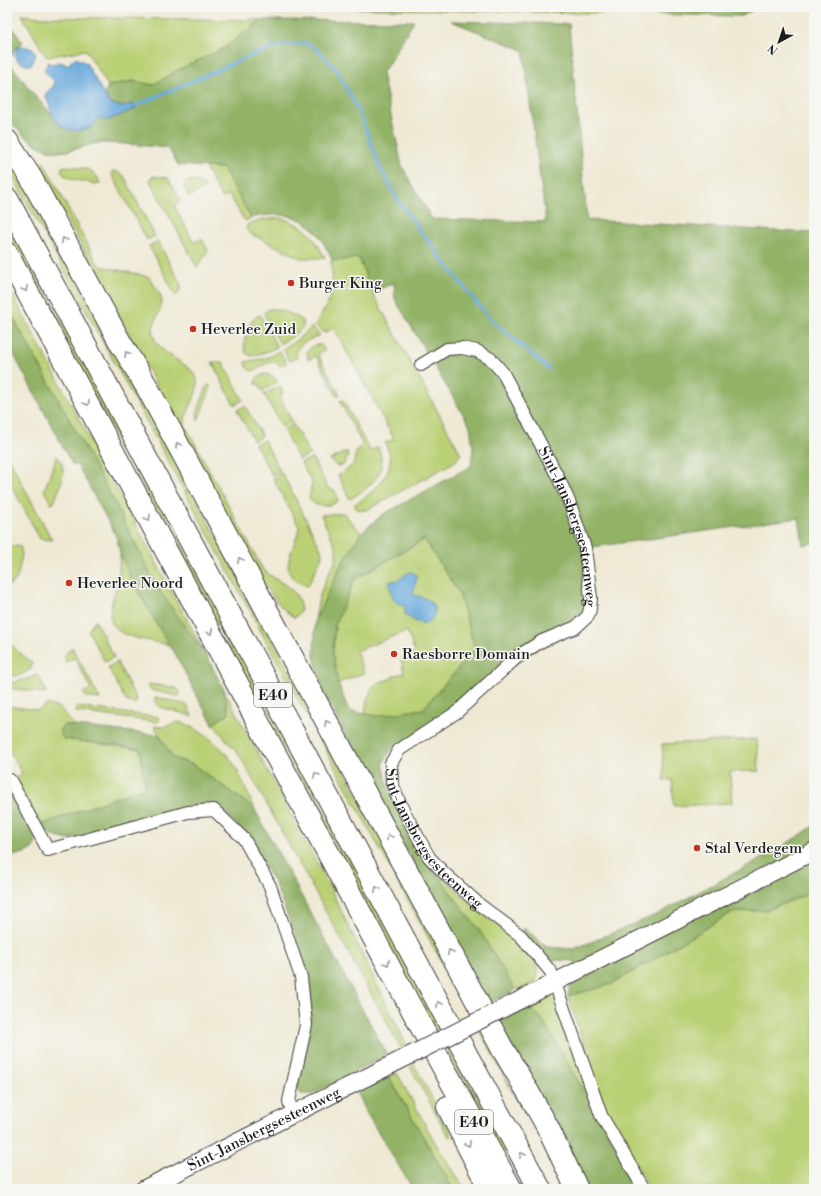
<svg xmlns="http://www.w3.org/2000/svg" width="821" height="1196" font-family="'Libre Bodoni',serif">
  <rect width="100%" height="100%" fill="#f6f6f2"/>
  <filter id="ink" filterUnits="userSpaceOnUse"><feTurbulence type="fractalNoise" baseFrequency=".025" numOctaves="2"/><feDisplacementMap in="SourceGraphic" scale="8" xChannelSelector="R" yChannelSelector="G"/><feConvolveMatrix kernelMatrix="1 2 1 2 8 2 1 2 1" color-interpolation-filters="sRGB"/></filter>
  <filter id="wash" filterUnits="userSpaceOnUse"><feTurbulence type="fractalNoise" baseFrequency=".012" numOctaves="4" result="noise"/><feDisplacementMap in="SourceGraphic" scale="16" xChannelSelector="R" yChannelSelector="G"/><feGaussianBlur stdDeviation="0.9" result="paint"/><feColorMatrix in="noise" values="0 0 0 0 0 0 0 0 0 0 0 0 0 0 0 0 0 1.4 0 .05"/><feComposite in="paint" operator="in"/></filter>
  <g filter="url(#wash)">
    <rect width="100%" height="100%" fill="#efe9d4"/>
    <path fill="#b9d075" stroke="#6a7648" d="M 265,7 L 632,7 L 633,14 L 279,7 Z
      M 22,15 L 40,17 L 261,20 L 223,49 L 180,69 L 153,85 L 133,81 L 108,86 L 86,50 L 46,57 Z
      M 7,153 L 475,1011 L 470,1014 L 7,166 Z
      M 39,162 L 44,163 L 96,261 L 101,266 L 149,277 C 153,284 162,294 162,302 C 162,310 153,321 153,331 C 155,360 203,362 197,388 C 195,398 189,409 185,419 L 185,425 L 262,568 C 272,579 287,583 296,595 C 299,599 300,606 301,610 L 295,618 C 280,608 272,596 262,581 L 38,165 Z
      M 66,166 C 81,168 95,167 100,183 L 96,184 L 71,179 L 64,175 L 61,170 L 62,167 Z
      M 205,167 L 223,168 L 251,218 L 245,221 L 229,195 L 222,198 Z
      M 112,171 L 117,172 L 124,176 L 155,236 L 147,240 L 112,175 Z
      M 154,176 L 168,178 L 181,201 L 174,206 L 194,242 L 202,239 L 208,251 L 197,267 L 149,179 Z
      M 188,181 C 195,180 201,181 205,188 L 189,197 L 184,188 L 184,184 Z
      M 280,218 C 306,225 313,235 325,258 L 300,258 L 249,233 C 246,229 246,228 248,224 L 261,220 Z
      M 7,219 L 441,1028 L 435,1031 L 7,233 Z
      M 158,241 L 182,287 L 176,296 L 149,246 Z
      M 359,258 L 372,292 L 461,454 L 456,461 L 367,510 C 360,511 358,511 354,505 C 370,494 390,480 390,458 C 390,453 387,448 385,443 L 394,439 L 334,328 L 324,333 L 315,325 C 331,300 335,291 331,261 Z
      M 7,285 L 206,655 L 158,589 L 109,492 L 7,306 Z
      M 269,309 C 278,308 298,315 303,322 L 303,327 L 292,337 L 280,344 L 264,314 L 266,311 Z
      M 260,315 L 277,347 L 266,352 L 251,356 L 246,353 C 241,343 248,318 260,315 Z
      M 312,327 L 320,335 C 310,340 293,344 297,358 L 289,361 L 283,349 L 298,339 Z
      M 318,345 L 321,345 L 325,350 L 318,354 L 340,395 L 337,396 L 316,356 L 308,360 L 307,352 C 310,348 313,345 318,345 Z
      M 280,351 L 286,363 L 280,366 C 269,354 262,370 251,371 L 247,368 L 245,362 L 266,358 Z
      M 212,362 L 223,362 L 243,400 L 234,405 Z
      M 265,374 L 274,377 L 278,382 L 262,391 L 258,383 L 256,385 L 255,380 L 258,377 Z
      M 209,385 L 211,387 L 198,421 L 197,413 L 207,386 Z
      M 280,386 L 283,392 L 280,398 L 292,421 L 282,427 L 264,394 Z
      M 343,400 L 370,451 L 378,447 C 389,474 371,486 350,499 L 338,476 L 353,465 L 357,449 L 363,446 L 340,401 Z
      M 245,406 L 262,436 L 254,441 L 237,410 Z
      M 293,424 L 310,454 L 299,460 L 283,430 Z
      M 264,440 L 280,471 L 272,475 L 255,444 Z
      M 347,451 L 348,457 L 343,465 L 337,466 L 330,460 Z
      M 7,455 L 52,540 L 40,539 L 7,477 Z
      M 57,456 C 70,470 59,488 54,503 L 51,504 L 44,490 Z
      M 312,458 L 328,488 L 335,491 L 338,499 L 335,503 C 325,507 315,508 309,498 L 311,489 L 310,487 L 313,485 L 301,463 Z
      M 282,473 L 311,529 L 322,552 L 322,556 L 308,586 C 271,575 297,548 299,527 L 273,478 Z
      M 344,513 L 361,533 L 341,565 L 315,620 L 319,597 L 328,574 L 336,560 L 336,547 L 321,515 Z
      M 425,539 L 459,593 L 475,649 L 423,709 L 377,716 L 365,714 C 365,707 369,690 374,685 C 378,682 387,680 393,678 L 392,676 L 404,673 L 401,659 L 415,653 L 407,631 L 356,651 L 364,673 L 338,683 L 333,653 L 335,625 L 355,579 Z
      M 16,545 L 20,546 L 22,554 L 18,575 L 16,580 L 7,587 L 7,547 Z
      M 120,552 L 130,577 L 169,645 C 156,642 136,639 124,634 C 99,622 115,599 118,580 C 120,571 119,561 120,552 Z
      M 95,620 L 114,657 L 105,662 L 88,631 Z
      M 7,645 L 12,646 L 32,663 L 31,669 L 21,675 L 7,677 Z
      M 72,647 L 100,699 L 86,697 L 83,693 L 91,689 L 75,658 L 66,662 L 64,656 Z
      M 117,662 L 137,700 L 135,704 L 126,701 L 108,667 Z
      M 38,675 L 47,693 L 7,688 L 7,684 L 20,681 Z
      M 149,684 L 176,688 L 179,690 L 180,695 L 178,696 L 150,690 L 147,687 Z
      M 223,688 L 324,876 L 407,1046 L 401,1048 L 240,756 L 213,724 L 229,713 Z
      M 156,697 L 187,705 L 192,716 L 160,707 L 154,700 Z
      M 47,704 L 60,708 L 75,726 L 65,725 L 64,739 L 140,749 L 145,787 L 40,825 L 15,778 L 22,774 L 7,746 L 7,706 L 39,710 Z
      M 77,707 L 158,717 L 160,720 L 158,722 L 76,712 L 74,710 Z
      M 179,722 C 200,729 218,743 231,760 C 239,771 248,795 254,808 L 192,764 L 173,758 L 154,726 L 163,727 Z
      M 757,739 L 759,771 L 730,772 L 732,803 L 674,806 L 672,780 L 664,780 L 662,744 Z
      M 425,859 L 462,895 L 517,942 L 535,960 L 538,972 L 535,983 L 515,990 L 480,931 Z
      M 814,892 L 814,1189 L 649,1189 L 602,1102 L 568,996 L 612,984 L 731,913 L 766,910 Z
      M 551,995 L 556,1000 L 598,1116 L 542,1019 L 528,1007 L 543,996 Z
      M 483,1030 L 519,1104 L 480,1032 Z
      M 449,1047 L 507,1150 L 501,1153 L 445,1050 Z
      M 414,1064 L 452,1135 L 449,1137 L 410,1067 Z
      M 397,1073 L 437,1146 L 465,1189 L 453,1189 L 389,1077 Z"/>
    <path fill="#92b266" stroke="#576741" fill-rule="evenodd" d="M 632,7 L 760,7 L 741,16 L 633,14 Z
      M 7,18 L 22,42 L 7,58 Z
      M 261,20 L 414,21 L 382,74 L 402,166 L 432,219 L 546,222 L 523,50 L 451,21 L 569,24 L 587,220 L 814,233 L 814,543 L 803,545 L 799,518 L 585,548 L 587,605 L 580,618 L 449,712 L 391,750 L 383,763 L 389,790 L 425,859 L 480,931 L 515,990 L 488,1003 L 325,696 L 314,657 L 315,620 L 341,565 L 361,533 L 382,515 L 471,466 L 473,448 L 470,426 L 395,299 L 394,283 L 372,292 L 359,258 L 333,261 C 327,250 322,237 313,229 C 297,212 272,213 251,218 L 223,168 L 178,165 L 168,148 C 146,146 124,143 103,143 C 91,143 79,149 67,151 C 42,156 23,135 7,119 L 7,60 L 36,97 L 64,127 L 91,127 L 101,117 L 106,121 L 135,109 L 131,104 L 122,107 L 109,103 L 105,93 L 108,86 L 133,81 L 153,85 L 180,69 L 223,49 ZM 424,539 L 459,593 L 475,649 L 423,709 L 377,716 L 349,711 L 338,683 L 333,653 L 335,625 L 355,579 Z
      M 7,306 L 109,492 L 158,589 L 206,655 L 223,688 L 229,713 L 213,724 L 197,696 L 175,653 L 169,645 L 130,577 L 120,552 L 116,536 L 78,466 L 72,464 L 7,342 Z
      M 65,725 L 159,735 L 173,758 L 192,764 L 254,808 L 387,1055 L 313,1094 L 301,1094 L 297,1089 L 311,1016 L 311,993 L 307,974 L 294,932 L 274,882 L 241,829 L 224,811 L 211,803 L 169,811 L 68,840 L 53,836 L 40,825 L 145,787 L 140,749 L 64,739 L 60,735 L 60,729 Z
      M 7,784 L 36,839 C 36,854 18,854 7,857 Z
      M 814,826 L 814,892 L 766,910 L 731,913 L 612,984 L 568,996 L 575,961 L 553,960 L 521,934 L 524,928 L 547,947 L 574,949 L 658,914 L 777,850 Z
      M 528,1007 L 542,1019 L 641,1189 L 585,1189 L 498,1021 Z
      M 389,1077 L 453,1189 L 413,1189 L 367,1114 L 357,1091 Z"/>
    <path fill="#6baadd" stroke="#44637c" d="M 23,46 L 33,49 L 36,55 L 31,65 L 25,65 L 17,60 L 16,48 Z
      M 74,58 L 81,60 L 86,63 L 109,103 L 122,107 L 131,104 L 138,105 L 135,109 L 106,121 L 101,117 C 97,120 94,126 89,128 C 79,132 65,132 58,123 C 51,115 49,104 45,94 L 54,85 L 54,81 L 44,71 L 48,62 L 51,64 L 60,62 L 68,65 Z
      M 410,572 L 414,573 L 417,577 L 413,594 C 418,597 423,596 428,600 C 437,607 437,617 427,623 C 418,624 412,620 405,614 L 405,605 L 399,604 L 393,599 L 389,583 L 391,581 C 403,581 401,575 410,572 Z"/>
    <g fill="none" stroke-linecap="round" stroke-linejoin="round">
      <path stroke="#6baadd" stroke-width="3" d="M 7,53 L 19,55
        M 135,106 L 252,55 L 282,45 L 307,43 L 319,51 L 337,70 L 359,112 L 381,169 L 397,199 L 437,253 L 489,318 L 549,369"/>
    </g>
  </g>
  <g filter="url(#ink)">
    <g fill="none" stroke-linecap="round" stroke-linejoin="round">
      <g stroke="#3c3b38" stroke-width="14">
        <g id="minor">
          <path id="s1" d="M 421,365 L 447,349 L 462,348 L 477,351 L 491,359 L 503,373 L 558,477 L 570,504 L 585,548 L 591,598 L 590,609 L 588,616 L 576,627 L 542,641 L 518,656 L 457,712 L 399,750 L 391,763 L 392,783 L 401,806 L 429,857 L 445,874 L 480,905 L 521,936 L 551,972 L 601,1115 L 644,1189"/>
          <path d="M 10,780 L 48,850 L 188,812 L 214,810 L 244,839 L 270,886 L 301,977 L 306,1025 L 289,1101 L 290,1105"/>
        </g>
      </g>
      <g stroke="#3c3b38" stroke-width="19">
        <g id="secondary">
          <path d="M 520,1000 L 814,851"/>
          <path id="s2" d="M 144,1189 L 367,1077"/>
        </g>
      </g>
      <g stroke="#3c3b38" stroke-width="24">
        <path id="motorway" d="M 7,141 L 31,178 L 120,342 L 147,387 L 502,1048 L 527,1090 L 547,1126 L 577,1189
          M 7,199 L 460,1043 L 540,1189
          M 7,254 L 437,1056 L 511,1189
          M 448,1107 L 490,1189"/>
      </g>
      <use href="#minor" stroke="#fff" stroke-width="12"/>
      <use href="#secondary" stroke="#fff" stroke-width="17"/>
      <use href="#motorway" stroke="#fff" stroke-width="22"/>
      <g stroke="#3c3b38" stroke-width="19" stroke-linecap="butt">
        <path id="secondary-bridge" d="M 367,1077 L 520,1000"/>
      </g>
      <use href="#secondary-bridge" stroke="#fff" stroke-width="17"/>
    </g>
    <defs><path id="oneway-chevron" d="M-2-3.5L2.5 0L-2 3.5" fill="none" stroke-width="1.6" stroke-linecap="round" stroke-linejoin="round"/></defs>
    <g stroke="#999">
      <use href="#oneway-chevron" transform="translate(64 240) rotate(-118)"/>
      <use href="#oneway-chevron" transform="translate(25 289) rotate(62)"/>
      <use href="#oneway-chevron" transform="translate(127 354) rotate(-121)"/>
      <use href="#oneway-chevron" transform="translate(87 403) rotate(62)"/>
      <use href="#oneway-chevron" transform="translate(178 445) rotate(-118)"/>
      <use href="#oneway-chevron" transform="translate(148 518) rotate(62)"/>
      <use href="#oneway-chevron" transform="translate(240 560) rotate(-118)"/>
      <use href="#oneway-chevron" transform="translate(210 632) rotate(62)"/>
      <use href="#oneway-chevron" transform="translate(327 723) rotate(-118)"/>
      <use href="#oneway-chevron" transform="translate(316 775) rotate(-118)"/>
      <use href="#oneway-chevron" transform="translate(389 837) rotate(-118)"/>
      <use href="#oneway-chevron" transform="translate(377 889) rotate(-118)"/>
      <use href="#oneway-chevron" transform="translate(450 952) rotate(-118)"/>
      <use href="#oneway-chevron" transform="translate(387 963) rotate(62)"/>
      <use href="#oneway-chevron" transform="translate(439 1004) rotate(-118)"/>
      <use href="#oneway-chevron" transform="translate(468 1144) rotate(63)"/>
      <use href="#oneway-chevron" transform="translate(522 1155) rotate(-119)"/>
    </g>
  </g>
  <g fill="#c8321e" stroke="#f6f6f2" stroke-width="1.5">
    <circle cx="291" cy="283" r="4"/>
    <circle cx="193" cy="329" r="4"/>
    <circle cx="69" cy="583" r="4"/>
    <circle cx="394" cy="654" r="4"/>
    <circle cx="697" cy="848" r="4"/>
  </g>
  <g text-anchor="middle" stroke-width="3" stroke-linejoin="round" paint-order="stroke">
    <g fill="#f6f6f2" stroke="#5d5d5c" stroke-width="1">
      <rect x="254" y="683" width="38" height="24" rx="3"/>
      <rect x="455" y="1110" width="38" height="24" rx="3"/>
    </g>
    <g font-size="14" font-weight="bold" fill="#1c1c1c">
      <text x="273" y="700">E40</text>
      <text x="474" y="1127">E40</text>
    </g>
    <g font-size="15" fill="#1c1c1c" stroke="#f6f6f2" text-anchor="start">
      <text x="299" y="288">Burger King</text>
      <text x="201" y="334">Heverlee Zuid</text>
      <text x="77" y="588">Heverlee Noord</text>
      <text x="402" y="659">Raesborre Domain</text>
      <text x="705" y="853">Stal Verdegem</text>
    </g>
    <g font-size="15" fill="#1c1c1c" stroke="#f6f6f2">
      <text dy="5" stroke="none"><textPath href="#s1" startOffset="264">Sint-Jansbergsesteenweg</textPath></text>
      <text dy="5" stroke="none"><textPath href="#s1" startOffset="696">Sint-Jansbergsesteenweg</textPath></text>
      <text dy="5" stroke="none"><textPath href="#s2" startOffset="134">Sint-Jansbergsesteenweg</textPath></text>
    </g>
  </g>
  <rect width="821" height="1196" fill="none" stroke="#f6f6f2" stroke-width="24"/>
  <g transform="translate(779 42) rotate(220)" stroke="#f6f6f2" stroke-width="3" paint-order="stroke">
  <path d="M0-3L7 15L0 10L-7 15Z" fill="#1c1c1c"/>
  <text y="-6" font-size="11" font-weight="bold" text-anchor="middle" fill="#1c1c1c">N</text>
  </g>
</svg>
